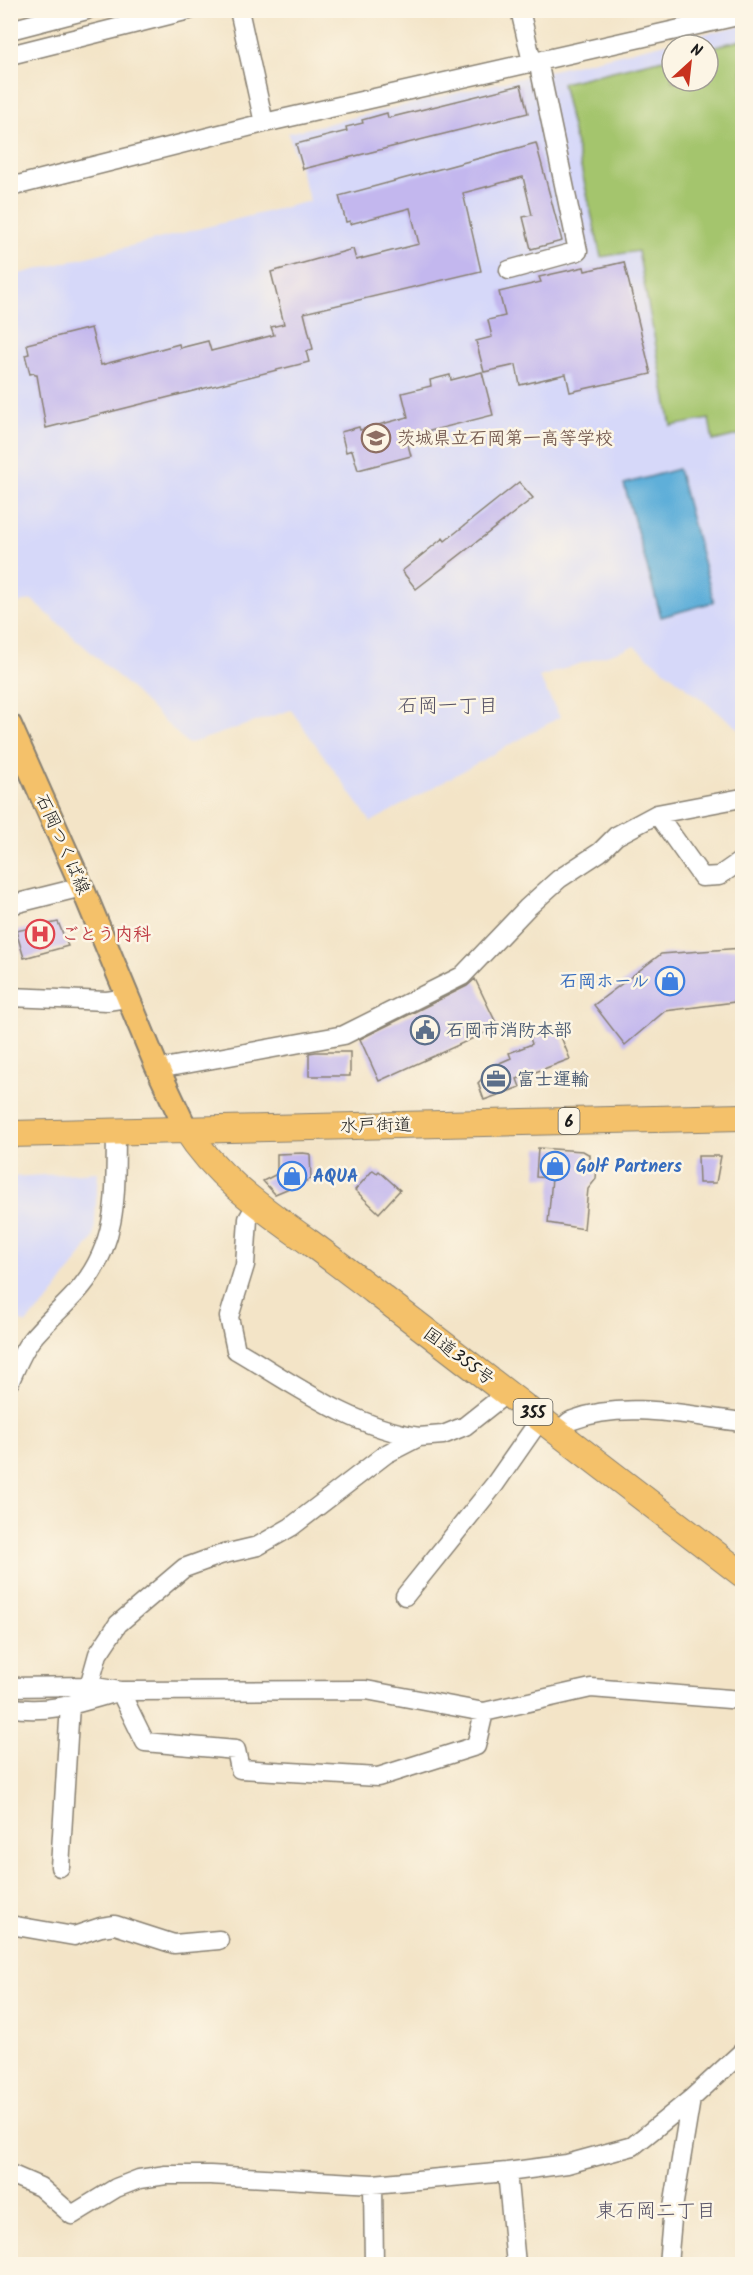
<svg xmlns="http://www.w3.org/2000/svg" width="753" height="2275" font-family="Kalam,'Klee One',sans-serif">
  <rect width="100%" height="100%" fill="#fcf5e5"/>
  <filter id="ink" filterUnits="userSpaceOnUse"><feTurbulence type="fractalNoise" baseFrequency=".0167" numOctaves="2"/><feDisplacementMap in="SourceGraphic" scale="12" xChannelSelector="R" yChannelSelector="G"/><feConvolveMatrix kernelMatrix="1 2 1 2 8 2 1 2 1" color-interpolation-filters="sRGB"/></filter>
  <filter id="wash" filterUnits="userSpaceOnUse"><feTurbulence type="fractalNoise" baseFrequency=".008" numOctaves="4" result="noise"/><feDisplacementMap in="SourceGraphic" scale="24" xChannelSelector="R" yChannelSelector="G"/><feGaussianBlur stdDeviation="1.35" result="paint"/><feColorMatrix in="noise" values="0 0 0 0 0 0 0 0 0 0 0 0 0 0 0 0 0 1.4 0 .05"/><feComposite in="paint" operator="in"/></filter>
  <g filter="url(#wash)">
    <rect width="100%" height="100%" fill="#f3e4c7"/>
    <path fill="#d6d8f9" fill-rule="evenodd" d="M 742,25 L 742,731 L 634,646 L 539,677 L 560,717 L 371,822 L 291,710 L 188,744 L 122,680 L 32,600 L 11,605 L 11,276 L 310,201 L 288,133 ZM 672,45 L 708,45 L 708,81 L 672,81 Z
      M 98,1172 L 94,1237 L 51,1298 L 25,1324 L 11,1316 L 11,1177 Z"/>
    <path fill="#a4c56d" stroke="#607044" stroke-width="1.5" d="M 742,40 L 742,434 L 713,441 L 709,419 L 671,426 L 638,251 L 601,257 L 562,83 L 672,57 L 672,81 L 708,81 L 708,48 Z"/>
    <path fill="#5eafd9" stroke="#3d667a" stroke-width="1.5" d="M 678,469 L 714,602 L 661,617 L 624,484 Z"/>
    <g id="blocks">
      <path fill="#c3b7ee" d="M 521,85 L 528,113 L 303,169 L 296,144 L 347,131 L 346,127 L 363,123 L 362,120 L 387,113 L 388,118 Z
        M 536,143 L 562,241 L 531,249 L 523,217 L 532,215 L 523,177 L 463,193 L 481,271 L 304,313 L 313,349 L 306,351 L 309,362 L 46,428 L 37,375 L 35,375 L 34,373 L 30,374 L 25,355 L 29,354 L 27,344 L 91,328 L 101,365 L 179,344 L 180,348 L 208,341 L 211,351 L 274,335 L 271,327 L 284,324 L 271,272 L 353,249 L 356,260 L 419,244 L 410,208 L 350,224 L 350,221 L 346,222 L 339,196 Z
        M 624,262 L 651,374 L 570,392 L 566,374 L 520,385 L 516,365 L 484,372 L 476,341 L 492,337 L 488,320 L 505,316 L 499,292 L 541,282 L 539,277 L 584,267 L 585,271 Z
        M 482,372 L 493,415 L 406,437 L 411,456 L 358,470 L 352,450 L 346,452 L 341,432 L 359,427 L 360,430 L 408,417 L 402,393 L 431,386 L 430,380 L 450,375 L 451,380 Z
        M 519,482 L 533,498 L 416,589 L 402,571 L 443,538 L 445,541 Z
        M 58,922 L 68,946 L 24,958 L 16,931 Z
        M 742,948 L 742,1001 L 665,1011 L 625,1045 L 594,1005 L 661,954 Z
        M 475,979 L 498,1027 L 379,1081 L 360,1039 L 467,986 Z
        M 557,1027 L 570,1059 L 517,1079 L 520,1087 L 484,1100 L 478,1083 L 495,1065 L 511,1058 L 509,1053 L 532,1044 L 530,1038 Z
        M 316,1052 L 350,1052 L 350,1076 L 309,1076 L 309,1053 Z
        M 538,1148 L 583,1151 L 590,1155 L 590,1160 L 597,1166 L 596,1179 L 588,1189 L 584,1229 L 548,1223 L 552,1178 L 536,1177 Z
        M 303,1153 L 310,1154 L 311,1179 L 275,1194 L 263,1181 L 277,1174 L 277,1154 Z
        M 698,1156 L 721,1156 L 716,1183 L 699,1183 Z
        M 373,1170 L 377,1173 L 379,1171 L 400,1190 L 379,1213 L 355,1190 Z"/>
    </g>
  </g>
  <g filter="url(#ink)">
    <use href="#blocks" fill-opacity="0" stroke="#888072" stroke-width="1.5"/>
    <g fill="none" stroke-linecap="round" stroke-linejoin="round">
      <g stroke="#888072" stroke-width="21">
        <path id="minor" d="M 239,10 L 264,123
          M 520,10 L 532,62
          M 10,30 L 87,10
          M 10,55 L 189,10
          M 10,187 L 264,123 L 742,15
          M 509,270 L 578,251 L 538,61
          M 657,814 L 742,798
          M 10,905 L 82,887
          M 10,997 L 107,1001 L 127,998
          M 158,1069 L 344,1035 L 462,976 L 527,908 L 559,879 L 600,852 L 616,836 L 657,814 L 702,877 L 719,876 L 742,860
          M 256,1205 L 248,1219 L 245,1265 L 229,1317 L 236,1350 C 294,1384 351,1427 419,1437
          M 10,1381 C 16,1367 22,1352 31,1340 C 47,1320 67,1305 82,1286 C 120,1239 115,1187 116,1131
          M 560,1432 C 564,1427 568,1421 573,1420 C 625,1400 690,1416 742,1422
          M 405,1596 L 495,1484 L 541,1418
          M 89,1686 L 98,1654 L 118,1624 L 184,1568 L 220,1555 L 258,1546 L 291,1527 L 386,1454 L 419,1437 L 443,1435 L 465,1426 L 508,1392
          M 10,1687 L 89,1686 L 120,1691 L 366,1690 L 484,1712 L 591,1688 L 742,1700
          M 10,1707 C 47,1715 85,1701 120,1691 L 145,1742 L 236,1750 L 240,1769 L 378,1777 L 476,1746 L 484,1712
          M 60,1867 L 70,1705
          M 10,1925 L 74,1936 L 101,1927 L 115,1925 L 174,1944 L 219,1940
          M 507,2172 L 516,2264
          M 10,2174 L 40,2187 L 72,2215 L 116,2188 L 139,2179 L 166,2175 L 210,2175 L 373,2184 L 507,2172 L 567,2164 L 633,2146 L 691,2099 L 742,2052
          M 373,2184 L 374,2264
          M 668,2264 L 673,2208 L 691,2099"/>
      </g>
      <g stroke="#888072" stroke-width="26">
        <path id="major" d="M 10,725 L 82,887 L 156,1065 L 186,1129"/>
      </g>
      <g stroke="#888072" stroke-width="28">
        <path id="highway" d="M 186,1129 C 217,1178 263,1209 309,1242 C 331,1258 353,1275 374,1291 C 497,1385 620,1479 742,1574
          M 10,1134 L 742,1117"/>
      </g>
      <use href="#minor" stroke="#fff" stroke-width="18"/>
      <use href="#major" stroke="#f4c16a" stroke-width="22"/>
      <use href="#highway" stroke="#f4c16a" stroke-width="26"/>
    </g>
  </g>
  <defs>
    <g id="school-ring" transform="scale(1.5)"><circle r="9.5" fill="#fcf5e5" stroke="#8d6e63" stroke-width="1.5"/><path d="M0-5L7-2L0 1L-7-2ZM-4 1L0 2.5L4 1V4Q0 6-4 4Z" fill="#8d6e63"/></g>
    <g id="hospital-ring" transform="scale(1.5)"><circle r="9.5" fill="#fcf5e5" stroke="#e0444e" stroke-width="1.5"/><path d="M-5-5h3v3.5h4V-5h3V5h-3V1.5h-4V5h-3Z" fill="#e0444e"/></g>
    <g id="shop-ring" transform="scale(1.5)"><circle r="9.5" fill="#fcf5e5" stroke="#3f7fe0" stroke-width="1.5"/><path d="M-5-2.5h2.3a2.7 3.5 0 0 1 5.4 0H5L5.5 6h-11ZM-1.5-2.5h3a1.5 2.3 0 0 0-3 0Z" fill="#3f7fe0"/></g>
    <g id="civic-ring" transform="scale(1.5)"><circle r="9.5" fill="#fcf5e5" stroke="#5c6f8a" stroke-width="1.5"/><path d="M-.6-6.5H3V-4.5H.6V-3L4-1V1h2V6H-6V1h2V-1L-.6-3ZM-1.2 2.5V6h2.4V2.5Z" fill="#5c6f8a"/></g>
    <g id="office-ring" transform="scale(1.5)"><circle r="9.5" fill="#fcf5e5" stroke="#5c6f8a" stroke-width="1.5"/><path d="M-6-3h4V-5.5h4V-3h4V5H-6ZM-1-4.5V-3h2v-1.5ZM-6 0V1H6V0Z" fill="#5c6f8a"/></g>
  </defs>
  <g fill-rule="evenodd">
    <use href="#school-ring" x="376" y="438"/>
    <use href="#hospital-ring" x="40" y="934"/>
    <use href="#shop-ring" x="670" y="981"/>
    <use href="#civic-ring" x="425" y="1030"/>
    <use href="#office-ring" x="496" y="1079"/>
    <use href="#shop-ring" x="555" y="1166"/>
    <use href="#shop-ring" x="292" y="1176"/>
  </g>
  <g text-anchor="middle" stroke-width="5" stroke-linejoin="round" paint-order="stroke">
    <g fill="#fcf5e5" stroke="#5f5d58" stroke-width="1.5">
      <rect x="558.5" y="1108" width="21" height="26" rx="4.5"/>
      <rect x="513.5" y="1399" width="39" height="26" rx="4.5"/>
    </g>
    <g font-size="16" font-weight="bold" fill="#1c1c1c">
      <text x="569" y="1127">6</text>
      <text x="533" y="1418">355</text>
    </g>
    <g font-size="18" font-weight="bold" fill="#785e54" stroke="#fcf5e5" text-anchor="start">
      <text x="397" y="444">茨城県立石岡第一高等学校</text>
    </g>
    <g font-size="18" fill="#1c1c1c" stroke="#fcf5e5">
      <text transform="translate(63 844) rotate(66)" y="6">石岡つくば線</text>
      <text transform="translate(376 1125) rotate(-1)" y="6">水戸街道</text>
      <text transform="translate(459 1356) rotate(37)" y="6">国道355号</text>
    </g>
    <g font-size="18" font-weight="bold" fill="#be3a42" stroke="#fcf5e5" text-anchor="start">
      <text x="61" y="940">ごとう内科</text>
    </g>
    <g font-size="18" font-weight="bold" fill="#366cbe" stroke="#fcf5e5" text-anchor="start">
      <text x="649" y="987" text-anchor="end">石岡ホール</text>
      <text x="576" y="1172">Golf Partners</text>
      <text x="313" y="1182">AQUA</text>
    </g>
    <g font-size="18" font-weight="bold" fill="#4e5e75" stroke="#fcf5e5" text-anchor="start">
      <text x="446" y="1036">石岡市消防本部</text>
      <text x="517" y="1085">富士運輸</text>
    </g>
    <g font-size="20" fill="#565266" stroke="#fcf5e5">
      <text x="448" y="712">石岡一丁目</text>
      <text x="656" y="2217">東石岡二丁目</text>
    </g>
  </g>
  <rect width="753" height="2275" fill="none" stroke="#fcf5e5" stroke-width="36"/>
  <g transform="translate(690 63) rotate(27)"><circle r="28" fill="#fcf5e5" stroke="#a29e95" stroke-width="1.5"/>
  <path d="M0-4.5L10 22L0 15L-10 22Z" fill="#c8321e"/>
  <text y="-9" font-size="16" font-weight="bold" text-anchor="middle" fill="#1c1c1c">N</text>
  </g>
</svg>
